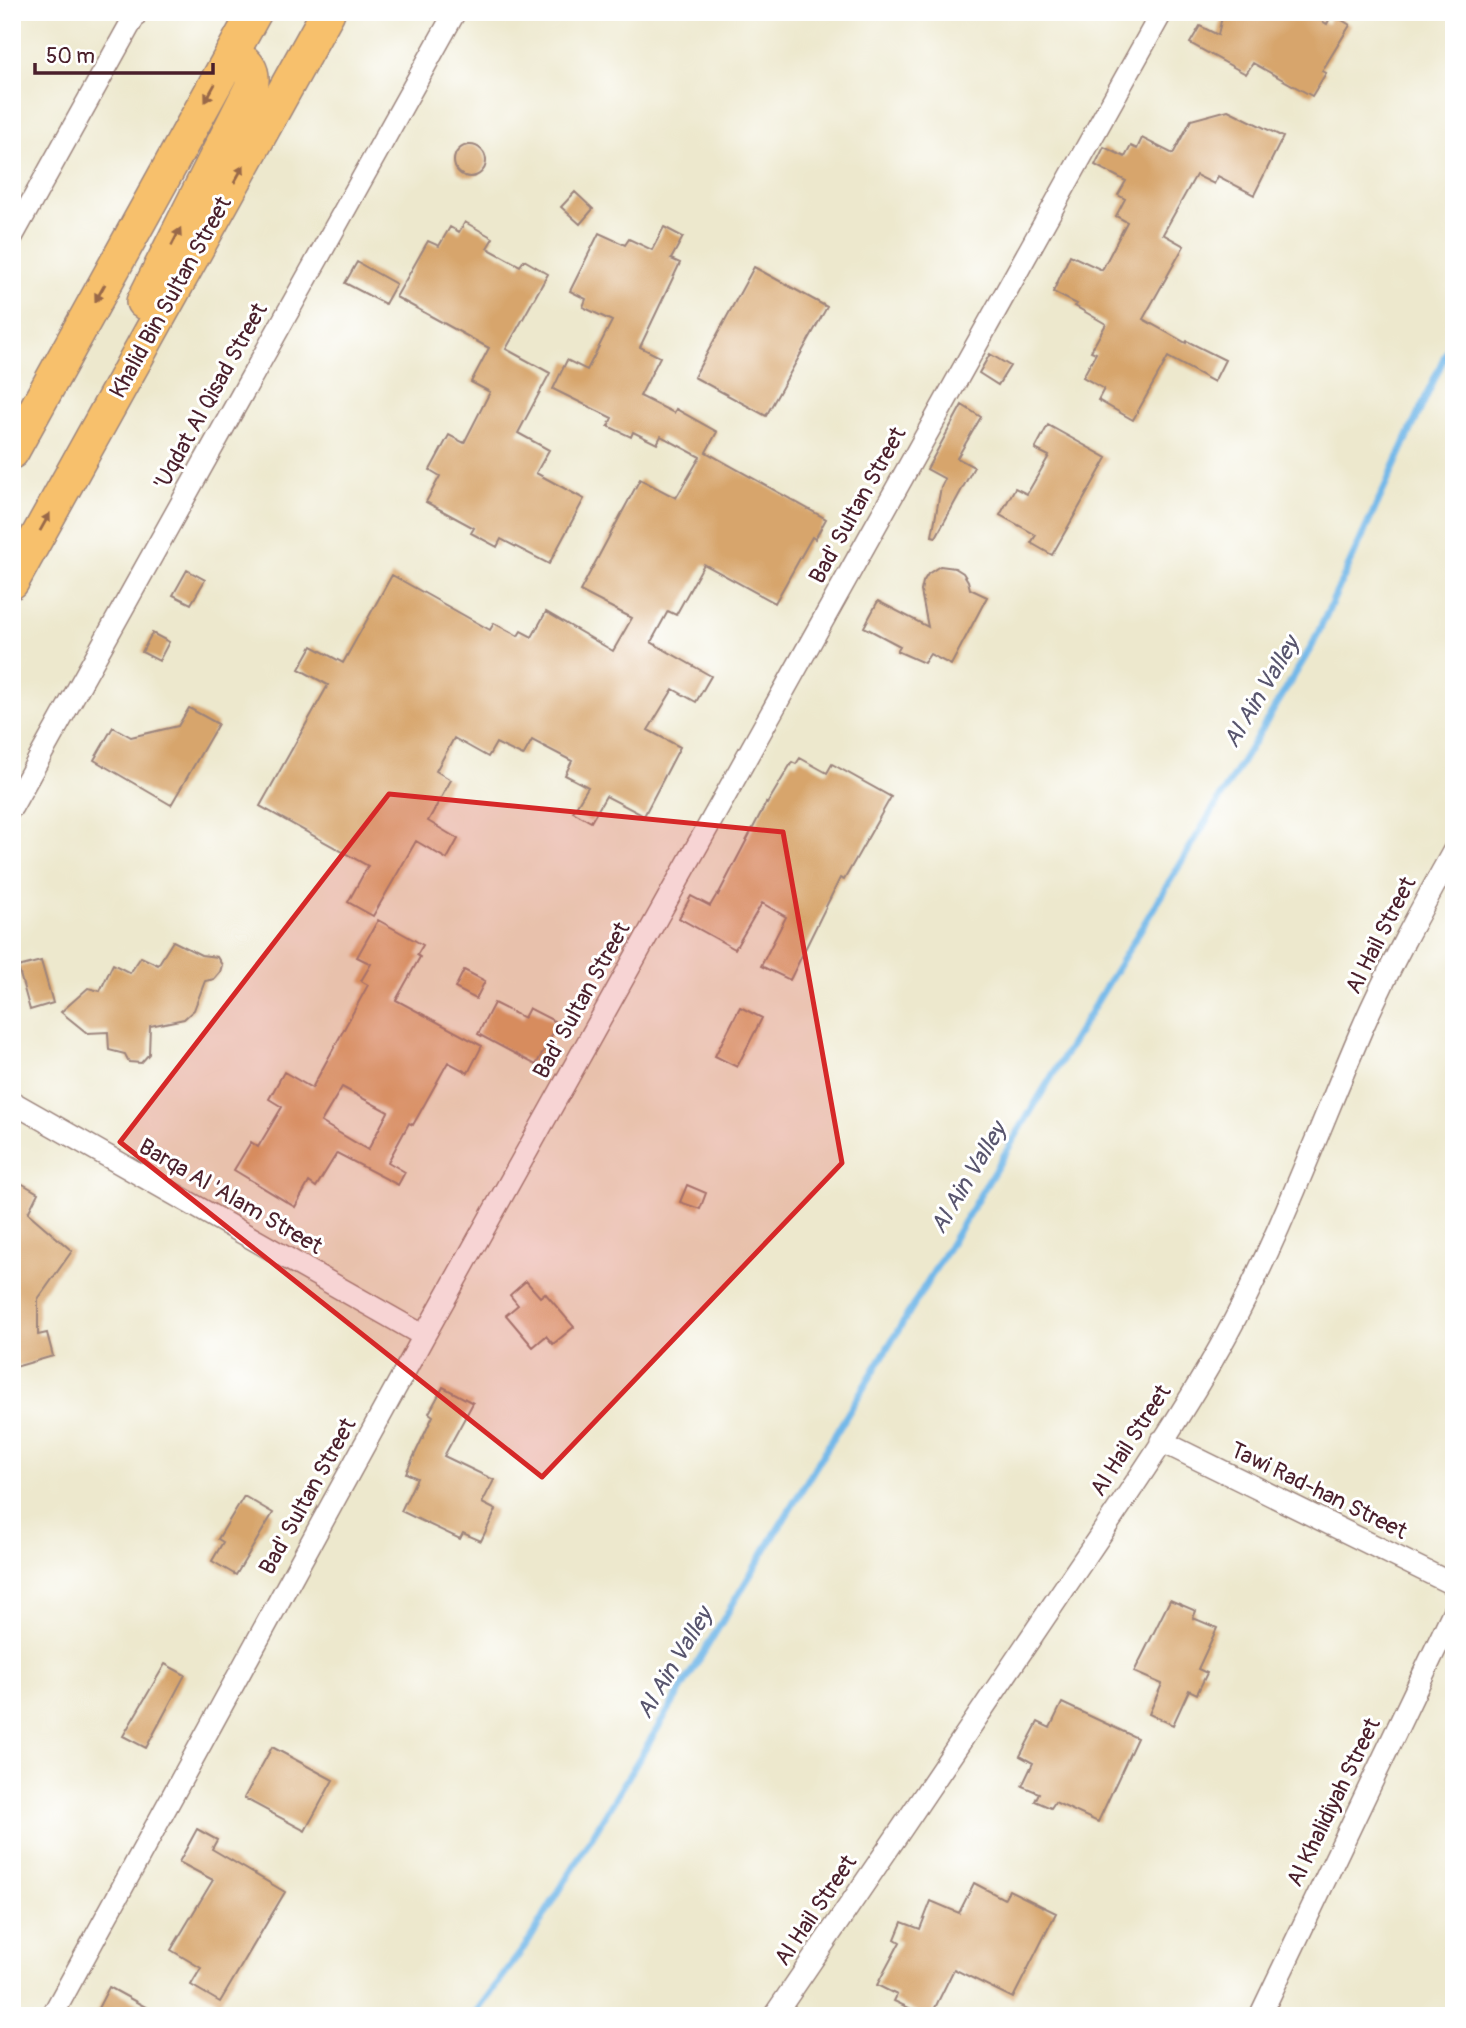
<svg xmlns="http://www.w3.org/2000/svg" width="1466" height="2028" font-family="Pangolin,sans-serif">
  <rect width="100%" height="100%" fill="#fff"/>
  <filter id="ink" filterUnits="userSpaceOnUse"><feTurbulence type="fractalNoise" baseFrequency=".0143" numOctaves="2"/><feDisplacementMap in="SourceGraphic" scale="14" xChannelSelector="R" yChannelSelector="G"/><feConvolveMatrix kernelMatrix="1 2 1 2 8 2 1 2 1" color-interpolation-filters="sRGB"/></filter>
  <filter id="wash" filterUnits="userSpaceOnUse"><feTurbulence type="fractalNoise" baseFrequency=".00686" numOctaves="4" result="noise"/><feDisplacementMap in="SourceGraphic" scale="28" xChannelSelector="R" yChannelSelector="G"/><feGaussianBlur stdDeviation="1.57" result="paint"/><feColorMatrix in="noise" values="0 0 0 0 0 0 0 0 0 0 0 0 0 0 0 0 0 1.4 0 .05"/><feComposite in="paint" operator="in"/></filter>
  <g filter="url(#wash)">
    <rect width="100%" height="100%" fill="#ede8cd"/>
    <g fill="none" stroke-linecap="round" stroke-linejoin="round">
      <path stroke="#72b8e9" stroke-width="7" d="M 473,2016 L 527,1944 L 1312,646 L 1454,336"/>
    </g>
    <g id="blocks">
      <path fill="#d7a56c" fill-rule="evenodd" d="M 1223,12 L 1307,12 L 1327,24 L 1332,14 L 1350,25 L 1322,71 L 1326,73 L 1312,96 L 1253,63 L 1246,74 L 1190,43 L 1200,26 L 1218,35 Z
        M 1228,110 L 1283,137 L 1254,195 L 1218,176 L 1214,184 L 1196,175 L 1163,234 L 1184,246 L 1143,319 L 1186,343 L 1187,341 L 1225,360 L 1214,382 L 1168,357 L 1133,420 L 1098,400 L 1104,389 L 1083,377 L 1096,353 L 1091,351 L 1106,324 L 1075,306 L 1077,304 L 1053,292 L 1070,255 L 1102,270 L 1127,222 L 1116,216 L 1125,199 L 1118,195 L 1126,181 L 1095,165 L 1104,147 L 1125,157 L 1131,146 L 1137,149 L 1142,138 L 1173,154 L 1191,120 Z
        M454 161a16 16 0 1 1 32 0a16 16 0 1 1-32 0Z
        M 575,192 L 593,209 L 580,224 L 561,207 Z
        M 465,222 L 493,238 L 487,248 L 520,266 L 524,260 L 548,274 L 506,349 L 550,373 L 518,433 L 549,450 L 536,473 L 584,499 L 549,564 L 501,539 L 497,547 L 471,533 L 474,528 L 426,502 L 440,476 L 430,470 L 449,435 L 464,443 L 490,392 L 471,382 L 489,348 L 396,297 L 428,241 L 439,246 L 450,227 L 459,232 Z
        M 664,227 L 683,237 L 671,259 L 680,263 L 640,347 L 660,357 L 640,396 L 674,413 L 676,409 L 717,432 L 706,452 L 826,519 L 815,539 L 812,537 L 775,603 L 704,564 L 676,615 L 668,611 L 651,642 L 711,676 L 696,702 L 673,689 L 648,730 L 680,747 L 644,816 L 606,796 L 591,822 L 573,812 L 588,787 L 565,775 L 572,761 L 532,740 L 523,756 L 496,743 L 488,757 L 454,738 L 436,771 L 451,780 L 428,821 L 458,839 L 447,859 L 416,841 L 373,916 L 348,902 L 368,866 L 260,806 L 328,685 L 299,669 L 312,646 L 343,663 L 392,575 L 490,630 L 494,623 L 518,636 L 521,631 L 532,637 L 546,612 L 613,651 L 632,618 L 580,591 L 640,479 L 676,498 L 700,457 L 661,436 L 657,444 L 633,432 L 631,437 L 608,426 L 612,418 L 553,389 L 567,360 L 587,370 L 612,321 L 583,307 L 586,299 L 570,291 L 599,233 L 625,245 L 629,239 L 652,250 Z
        M 357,262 L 396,284 L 385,304 L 345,283 Z
        M 754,267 L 827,307 L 766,416 L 694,377 Z
        M 990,354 L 1010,366 L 998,385 L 979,373 Z
        M 962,405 L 981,417 L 957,458 L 974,467 L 936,537 L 932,536 L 941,487 L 945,479 L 927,469 Z
        M 1048,425 L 1107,458 L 1052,555 L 1031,543 L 1036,535 L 1000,515 L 1015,488 L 1027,494 L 1049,456 L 1035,449 Z
        M 940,566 L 955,568 L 963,573 L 968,581 L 970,589 L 987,597 L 951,665 L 930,654 L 924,663 L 897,651 L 900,646 L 864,627 L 878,601 L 928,627 L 921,591 L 923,582 L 928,574 Z
        M 187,570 L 205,580 L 191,604 L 173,595 Z
        M 152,633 L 169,642 L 159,661 L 142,652 Z
        M 189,708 L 218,724 L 171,805 L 94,760 L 113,727 L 131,737 L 178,726 Z
        M 800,758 L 827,773 L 832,764 L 891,797 L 844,880 L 840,878 L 790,980 L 761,966 L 786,917 L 762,903 L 735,949 L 679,918 L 691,896 L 710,906 L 717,894 L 718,895 L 766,803 L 767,804 L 792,762 L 796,764 Z
        M 378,920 L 423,945 L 417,955 L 420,957 L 396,1000 L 482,1046 L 468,1073 L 448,1062 L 413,1125 L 409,1123 L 388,1162 L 405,1172 L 398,1185 L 337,1153 L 316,1187 L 309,1182 L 295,1207 L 234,1170 L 251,1142 L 258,1147 L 282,1107 L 269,1099 L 284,1072 L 312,1088 L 368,985 L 361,981 L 371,964 L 357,957 ZM 342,1087 L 388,1112 L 368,1150 L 321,1122 Z
        M 173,941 L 201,955 L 217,957 L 222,965 L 220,972 L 214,979 L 205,981 L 194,1010 L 184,1019 L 150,1026 L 149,1054 L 141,1063 L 129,1062 L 125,1054 L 109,1050 L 108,1032 L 87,1033 L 61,1012 L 88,988 L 100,991 L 113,964 L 130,973 L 141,957 L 158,965 Z
        M 41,961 L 53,1003 L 30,1010 L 18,967 Z
        M 464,970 L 485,981 L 476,999 L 455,988 Z
        M 494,1003 L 524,1018 L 529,1008 L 558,1023 L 536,1065 L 478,1034 Z
        M 740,1007 L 762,1018 L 737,1067 L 715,1056 Z
        M 21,1183 L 38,1193 L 28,1213 L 72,1251 L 38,1299 L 38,1335 L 47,1333 L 53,1356 L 12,1368 L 12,1200 Z
        M 687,1185 L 706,1193 L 700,1209 L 680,1202 Z
        M 526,1281 L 540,1297 L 545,1293 L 574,1327 L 553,1344 L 546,1336 L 533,1347 L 506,1315 L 518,1305 L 510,1295 Z
        M 443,1387 L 473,1403 L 444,1456 L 494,1480 L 482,1503 L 496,1510 L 481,1541 L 463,1533 L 460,1539 L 401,1511 L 417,1478 L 406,1473 L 433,1416 L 429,1413 Z
        M 244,1496 L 273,1513 L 236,1575 L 212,1561 L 223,1542 L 218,1539 Z
        M 1170,1600 L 1196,1611 L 1193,1618 L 1217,1628 L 1198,1669 L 1207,1673 L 1197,1694 L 1189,1690 L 1173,1725 L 1149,1714 L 1162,1684 L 1134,1672 Z
        M 165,1664 L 185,1675 L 146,1748 L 123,1736 Z
        M 1062,1703 L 1137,1738 L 1098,1822 L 1055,1802 L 1051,1808 L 1035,1801 L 1039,1793 L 1022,1786 L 1033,1763 L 1020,1756 L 1038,1722 L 1050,1728 Z
        M 272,1747 L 333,1780 L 305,1831 L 244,1798 Z
        M 197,1829 L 217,1840 L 212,1849 L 285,1892 L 220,2002 L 191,1985 L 201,1968 L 171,1950 L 213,1880 L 179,1862 Z
        M 974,1883 L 1004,1899 L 1009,1890 L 1056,1913 L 1013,1998 L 954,1969 L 931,2016 L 926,2016 L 894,2001 L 897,1995 L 877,1985 L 900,1942 L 895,1939 L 902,1922 L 920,1929 L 931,1901 L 959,1913 Z
        M 109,1987 L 162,2016 L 94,2016 Z"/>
    </g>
  </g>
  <g filter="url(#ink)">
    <use href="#blocks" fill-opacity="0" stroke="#9c847c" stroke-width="2"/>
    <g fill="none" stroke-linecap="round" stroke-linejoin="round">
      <g stroke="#9c847c" stroke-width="24">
        <path id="minor" d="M 12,237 L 137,12
          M 12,807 L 455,12
          M 12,1102 L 424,1336
          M 1161,1441 L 1454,1585
          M 52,2016 L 424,1336 L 1162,12
          M 774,2016 C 869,1877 963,1739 1057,1599 C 1115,1513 1176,1427 1226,1336 C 1279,1238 1317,1134 1361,1031 C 1388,969 1421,909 1454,850
          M 1260,2016 L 1454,1610"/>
      </g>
      <g stroke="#9c847c" stroke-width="36">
        <path id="primary" d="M 143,302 L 251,88 C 255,71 248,60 231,56
          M 12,452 L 255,12
          M 12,582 L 328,12"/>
      </g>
      <use href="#minor" stroke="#fff" stroke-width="21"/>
      <use href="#primary" stroke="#f7c06c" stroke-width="33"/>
    </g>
    <defs><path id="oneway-solid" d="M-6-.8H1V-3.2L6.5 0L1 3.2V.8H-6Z" transform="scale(1.75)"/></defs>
    <g fill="#986748">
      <use href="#oneway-solid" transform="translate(210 93) rotate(119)"/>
      <use href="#oneway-solid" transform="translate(239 174) rotate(-61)"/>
      <use href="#oneway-solid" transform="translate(176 237) rotate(-63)"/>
      <use href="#oneway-solid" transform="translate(100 293) rotate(119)"/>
      <use href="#oneway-solid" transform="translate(45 522) rotate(-61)"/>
    </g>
  </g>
  <path fill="#d62828" fill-opacity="0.2" stroke="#d62828" stroke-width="5" stroke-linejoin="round" d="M 389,794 L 783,832 L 842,1163 L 542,1477 L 120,1142 Z"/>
  <g text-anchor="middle" stroke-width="6" stroke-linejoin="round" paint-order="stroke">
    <g font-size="23" fill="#4a1f2b" stroke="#fff">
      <text transform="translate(170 297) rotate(-61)" y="8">Khalid Bin Sultan Street</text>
      <text transform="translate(210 396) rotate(-61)" y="8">'Uqdat Al Qisad Street</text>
      <text transform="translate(857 505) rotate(-61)" y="8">Bad' Sultan Street</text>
      <text transform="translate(1380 935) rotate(-63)" y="8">Al Hail Street</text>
      <text transform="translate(581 1000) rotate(-61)" y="8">Bad' Sultan Street</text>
      <text transform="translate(231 1196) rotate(30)" y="8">Barqa Al 'Alam Street</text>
      <text transform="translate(1130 1440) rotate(-57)" y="8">Al Hail Street</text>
      <text transform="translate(1319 1490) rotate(26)" y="8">Tawi Rad-han Street</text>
      <text transform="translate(307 1496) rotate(-61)" y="8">Bad' Sultan Street</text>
      <text transform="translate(1333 1802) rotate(-64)" y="8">Al Khalidiyah Street</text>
      <text transform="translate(815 1910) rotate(-56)" y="8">Al Hail Street</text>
    </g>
    <g font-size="24" font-style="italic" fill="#58556e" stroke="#fff">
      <text transform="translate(1261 692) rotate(-59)" y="8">Al Ain Valley</text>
      <text transform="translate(968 1178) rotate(-59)" y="8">Al Ain Valley</text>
      <text transform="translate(674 1663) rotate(-59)" y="8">Al Ain Valley</text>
    </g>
  </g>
  <rect width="1466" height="2028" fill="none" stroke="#fff" stroke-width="42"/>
  <path d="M35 63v10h178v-10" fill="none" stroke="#4a1f2b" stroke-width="3.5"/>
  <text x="46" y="63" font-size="21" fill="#4a1f2b" stroke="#ffffff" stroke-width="5" paint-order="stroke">50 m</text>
</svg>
